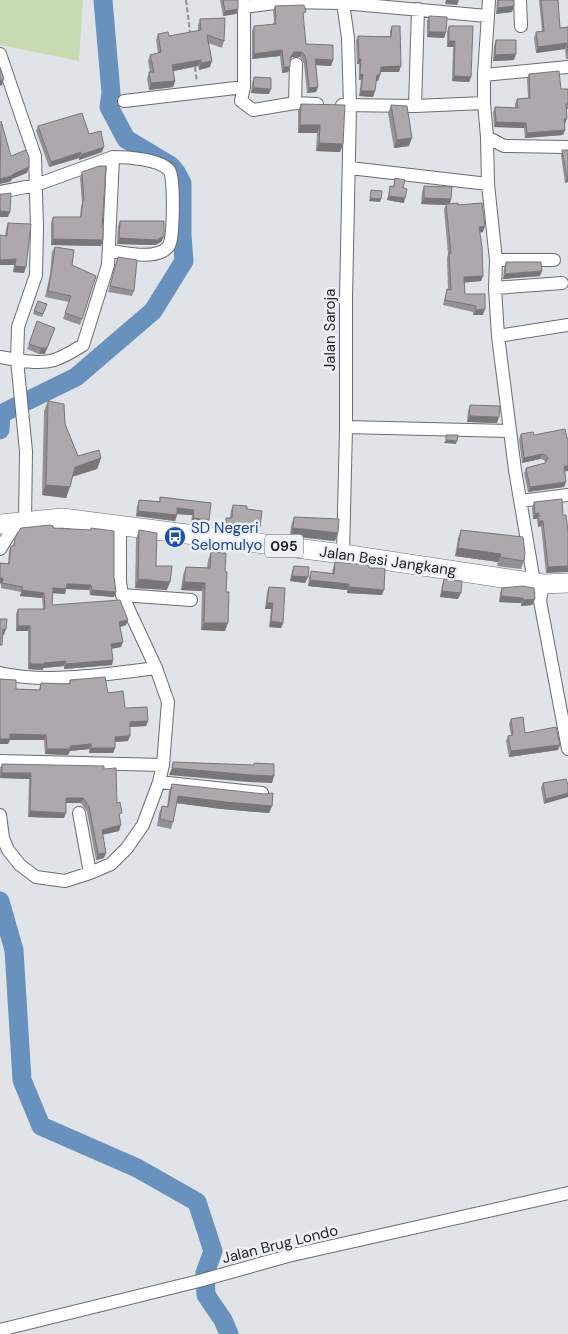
<svg xmlns="http://www.w3.org/2000/svg" width="568" height="1334" font-family="'DM Sans',sans-serif">
  <rect width="100%" height="100%" fill="#e0e4e9"/>
  <path fill="#c7dab4" d="M 0,0 L 83,0 L 79,61 L 0,45 Z"/>
  <g fill="none" stroke-linecap="round" stroke-linejoin="round">
    <path stroke="#6891be" stroke-width="19" d="M 27,401 L 76,377 L 153,311 L 184,261 L 182,236 L 182,183 L 176,172 L 171,166 L 126,139 L 109,107 L 111,93 L 103,0
      M 0,430 L 1,414 L 17,406
      M 0,901 L 14,950 L 22,1080 L 41,1126 L 137,1168 L 197,1202 L 213,1251 L 205,1273 L 206,1295 L 223,1320 L 229,1334"/>
    <g stroke="#696c71" stroke-width="14">
      <path id="minor" d="M 243,0 L 244,7 L 283,2 L 343,3 L 348,38 L 350,106 L 346,298 L 346,427 L 343,554
        M 343,0 L 343,3 L 487,16
        M 489,0 L 484,75 L 484,103 L 487,137 L 488,184 L 496,260 L 495,288 L 498,336 L 515,470 L 534,582
        M 520,0 L 521,26
        M 244,7 L 244,87 L 241,101 L 253,110 L 295,103 L 317,104
        M 0,54 L 35,156 L 37,228 L 36,275 L 18,327 L 17,360 C 48,365 56,362 83,345 L 108,265 L 113,157 L 36,185 L 0,192
        M 484,75 L 568,67
        M 124,101 L 244,87
        M 295,103 L 296,64
        M 342,105 L 415,106 L 484,103
        M 415,106 L 418,9
        M 487,137 L 504,146 L 568,147
        M 350,168 L 488,184
        M 109,251 C 124,252 148,259 163,251 C 166,249 169,247 170,243 C 173,233 175,177 169,170 C 159,159 128,157 113,157
        M 496,260 L 554,260
        M 495,288 L 562,283
        M 498,336 L 568,325
        M 0,357 L 17,360 L 26,451 L 25,521
        M 346,427 L 509,431
        M 521,501 L 568,495
        M 0,549 L 16,523
        M 543,584 L 540,601 L 568,749
        M 122,595 L 191,600
        M 0,673 C 46,684 109,674 156,668
        M 0,761 L 163,765
        M 159,782 L 262,793
        M 79,813 L 90,873
        M 0,815 L 3,838 L 8,850 L 20,865 L 36,877 L 65,881 L 90,873 L 111,864 L 127,848 L 143,825 L 159,782 L 163,765 L 168,702 L 156,668 L 122,595 L 120,582 L 120,526
        M 0,1330 L 199,1281 L 288,1256 L 568,1193"/>
    </g>
    <g stroke="#696c71" stroke-width="20">
      <path id="primary" d="M 0,524 L 62,518 L 343,554 L 543,584 L 568,583"/>
    </g>
    <path stroke="#8d8f93" stroke-width="2" stroke-dasharray="5 2.5" stroke-linecap="butt" d="M 186,0 L 190,32
      M 195,67 L 197,82"/>
    <use href="#minor" stroke="#fff" stroke-width="12"/>
    <use href="#primary" stroke="#fff" stroke-width="19"/>
  </g>
  <path fill="#949094" d="M 220,0 L 238,0 L 238,9 L 236,14 L 223,16 Z
    M 497,0 L 514,0 L 512,12 L 496,14 Z
    M 539,0 L 558,0 L 560,28 L 568,27 L 568,59 L 566,59 L 565,49 L 536,53 L 534,38 L 536,32 L 542,31 Z
    M 275,6 L 303,18 L 306,44 L 333,60 L 331,66 L 316,65 L 318,87 L 316,92 L 307,93 L 304,64 L 300,57 L 292,57 L 290,60 L 290,67 L 288,72 L 282,73 L 280,56 L 252,59 L 252,31 L 254,26 L 273,24 L 274,21 L 273,11 Z
    M 429,16 L 446,32 L 444,38 L 427,37 L 427,21 Z
    M 200,19 L 224,41 L 222,48 L 208,43 L 210,67 L 199,70 L 198,66 L 173,71 L 175,81 L 173,87 L 149,90 L 147,79 L 149,72 L 150,72 L 148,61 L 150,55 L 158,53 L 156,40 L 158,34 L 169,36 L 198,31 L 198,25 Z
    M 392,26 L 399,72 L 381,72 L 378,81 L 376,81 L 373,97 L 359,96 L 361,80 L 359,80 L 359,64 L 357,64 L 356,41 L 358,36 L 390,36 L 390,31 Z
    M 449,26 L 471,77 L 469,82 L 452,81 L 453,47 L 447,47 L 447,32 Z
    M 496,40 L 514,60 L 493,61 L 494,46 Z
    M 529,74 L 561,89 L 568,89 L 568,109 L 567,109 L 567,118 L 565,124 L 564,124 L 565,130 L 563,135 L 525,138 L 524,128 L 494,127 L 493,112 L 495,107 L 515,108 L 515,104 L 517,99 L 528,98 L 527,79 Z
    M 254,77 L 269,94 L 251,93 L 252,83 Z
    M 301,104 L 343,144 L 340,152 L 316,151 L 317,133 L 298,133 L 298,111 Z
    M 391,105 L 409,146 L 394,148 L 388,113 Z
    M 38,126 L 89,134 L 102,152 L 79,160 L 79,158 L 49,167 L 36,131 Z
    M 562,150 L 568,182 L 565,183 L 561,155 Z
    M 82,172 L 104,189 L 101,246 L 51,245 L 51,223 L 53,217 L 80,217 L 81,206 L 82,203 L 80,178 Z
    M 395,178 L 403,188 L 404,203 L 387,200 L 389,191 L 390,186 L 393,187 Z
    M 424,186 L 451,199 L 450,204 L 458,205 L 483,232 L 480,232 L 483,276 L 481,281 L 464,282 L 465,294 L 483,315 L 473,315 L 473,312 L 443,305 L 447,289 L 448,290 L 447,258 L 448,254 L 444,209 L 446,205 L 421,204 L 422,192 Z
    M 120,221 L 164,236 L 161,242 L 155,245 L 117,244 L 118,226 Z
    M 8,223 L 24,273 L 13,272 L 14,265 L 5,236 L 6,229 Z
    M 55,247 L 72,265 L 96,276 L 80,325 L 63,319 L 69,302 L 45,297 L 50,274 L 52,252 Z
    M 118,257 L 134,291 L 132,296 L 108,292 Z
    M 506,262 L 540,276 L 503,279 L 504,268 Z
    M 38,301 L 47,304 L 42,317 L 33,314 Z
    M 37,321 L 45,354 L 39,354 L 27,349 Z
    M 48,401 L 65,424 L 78,456 L 101,458 L 97,469 L 72,477 L 66,498 L 42,495 L 44,411 Z
    M 470,405 L 497,423 L 467,422 L 468,411 Z
    M 521,434 L 568,438 L 568,471 L 565,471 L 566,482 L 564,487 L 528,492 L 524,473 L 526,468 L 545,463 L 545,462 L 544,460 L 540,459 L 522,463 L 519,439 Z
    M 160,497 L 211,503 L 209,520 L 207,525 L 191,523 L 192,515 L 177,514 L 175,521 L 136,516 L 137,506 L 139,500 L 159,501 Z
    M 534,502 L 563,515 L 568,531 L 546,573 L 541,526 L 538,527 L 537,519 L 533,519 L 532,508 Z
    M 233,505 L 247,509 L 259,532 L 224,527 L 226,518 L 230,518 L 231,510 Z
    M 294,517 L 335,541 L 290,536 L 291,526 Z
    M 53,528 L 90,530 L 91,528 L 114,577 L 116,592 L 114,597 L 90,595 L 89,590 L 66,589 L 65,594 L 53,593 L 52,605 L 128,620 L 126,625 L 120,627 L 121,647 L 111,649 L 113,660 L 112,665 L 64,669 L 64,666 L 43,668 L 43,670 L 28,669 L 28,631 L 16,631 L 16,614 L 18,609 L 43,609 L 42,598 L 20,596 L 21,592 L 1,588 L 1,584 L 0,583 L 0,563 L 8,564 L 9,551 L 11,546 L 13,546 L 15,538 Z
    M 139,530 L 156,566 L 167,590 L 135,588 L 136,539 Z
    M 461,530 L 524,561 L 521,569 L 497,566 L 498,562 L 455,556 L 458,538 Z
    M 211,552 L 225,571 L 226,592 L 225,631 L 201,630 L 202,591 L 181,590 L 183,575 L 186,567 L 207,568 L 208,560 Z
    M 335,562 L 369,568 L 382,595 L 347,593 L 347,590 L 308,586 L 309,577 L 311,571 L 332,573 L 333,568 Z
    M 294,566 L 308,577 L 305,583 L 290,581 L 292,571 Z
    M 444,579 L 458,599 L 440,597 L 442,585 Z
    M 269,587 L 283,623 L 281,628 L 269,627 L 271,609 L 265,609 L 267,592 Z
    M 502,588 L 535,599 L 532,605 L 521,606 L 521,603 L 499,602 L 500,593 Z
    M 0,679 L 16,689 L 39,690 L 41,683 L 68,684 L 70,680 L 108,693 L 125,708 L 148,721 L 146,726 L 130,727 L 128,741 L 115,742 L 115,748 L 113,753 L 89,753 L 89,749 L 70,751 L 68,755 L 45,754 L 44,740 L 10,740 L 8,744 L 0,744 Z
    M 511,719 L 525,733 L 558,750 L 509,757 L 506,741 L 508,736 L 511,735 L 509,724 Z
    M 2,764 L 104,769 L 117,803 L 120,819 L 119,831 L 102,835 L 104,858 L 96,860 L 87,812 L 81,803 L 66,803 L 64,818 L 28,817 L 29,779 L 0,778 L 0,769 Z
    M 566,779 L 544,804 L 541,788 L 543,783 Z
    M 172,784 L 272,806 L 269,813 L 222,809 L 177,803 L 173,822 L 171,829 L 157,826 L 159,813 L 162,806 L 167,807 L 169,791 Z"/>
  <path fill="#787678" d="M 446,0 L 459,0 L 457,5 L 445,4 Z
    M 514,6 L 512,12 L 496,14 L 498,8 Z
    M 238,9 L 236,14 L 223,16 L 225,11 Z
    M 429,32 L 446,32 L 444,38 L 427,37 Z
    M 449,41 L 455,41 L 453,47 L 447,47 Z
    M 567,43 L 565,49 L 536,53 L 538,47 Z
    M 282,50 L 280,56 L 252,59 L 254,54 Z
    M 294,52 L 302,52 L 300,57 L 292,57 L 288,63 L 290,58 Z
    M 516,54 L 514,60 L 493,61 L 495,55 Z
    M 315,59 L 333,60 L 331,66 L 313,65 Z
    M 359,59 L 361,59 L 359,64 L 357,64 Z
    M 201,60 L 198,66 L 169,72 L 172,65 Z
    M 212,61 L 210,67 L 199,70 L 201,63 Z
    M 401,66 L 399,72 L 379,72 L 381,67 Z
    M 284,67 L 290,67 L 288,72 L 282,73 Z
    M 360,74 L 363,75 L 361,80 L 359,80 Z
    M 377,75 L 380,75 L 378,81 L 375,81 Z
    M 454,76 L 471,77 L 469,82 L 452,81 Z
    M 4,79 L 2,85 L 0,86 L 0,81 Z
    M 175,81 L 173,87 L 149,90 L 151,83 Z
    M 318,87 L 316,92 L 307,93 L 309,88 Z
    M 253,88 L 271,89 L 269,94 L 251,93 Z
    M 361,91 L 375,91 L 373,97 L 359,96 Z
    M 567,118 L 565,124 L 562,124 L 564,119 Z
    M 496,122 L 526,123 L 524,128 L 494,127 Z
    M 300,125 L 320,125 L 317,133 L 298,133 Z
    M 565,130 L 563,135 L 525,138 L 527,133 Z
    M 412,138 L 409,146 L 394,148 L 397,140 Z
    M 319,143 L 343,144 L 340,152 L 316,151 Z
    M 104,147 L 102,152 L 79,160 L 81,155 Z
    M 81,152 L 79,158 L 49,167 L 51,162 Z
    M 29,167 L 27,173 L 12,179 L 11,181 L 9,182 L 0,184 L 0,179 Z
    M 567,177 L 568,177 L 568,182 L 565,183 Z
    M 389,196 L 405,198 L 404,203 L 387,200 Z
    M 370,198 L 381,199 L 380,202 L 369,201 Z
    M 424,198 L 451,199 L 449,205 L 421,204 Z
    M 0,211 L 10,212 L 8,217 L 0,217 Z
    M 485,226 L 483,232 L 477,233 L 479,227 Z
    M 164,236 L 161,242 L 155,245 L 117,244 L 119,238 Z
    M 53,239 L 103,240 L 101,246 L 51,245 Z
    M 16,259 L 14,265 L 0,265 L 0,260 Z
    M 15,266 L 26,267 L 24,273 L 13,272 Z
    M 542,271 L 540,276 L 503,279 L 505,274 Z
    M 483,276 L 481,281 L 462,283 L 464,277 Z
    M 485,309 L 483,315 L 473,315 L 476,310 Z
    M 55,328 L 45,354 L 39,354 L 41,348 Z
    M 469,416 L 499,417 L 497,423 L 467,422 Z
    M 446,440 L 457,441 L 456,444 L 444,443 Z
    M 542,454 L 540,459 L 522,463 L 524,458 Z
    M 101,458 L 97,469 L 71,477 L 75,467 Z
    M 564,466 L 568,466 L 568,471 L 562,472 Z
    M 566,482 L 564,487 L 528,492 L 530,487 Z
    M 46,485 L 70,487 L 66,498 L 42,495 Z
    M 177,508 L 194,510 L 192,515 L 175,514 Z
    M 138,511 L 177,515 L 175,521 L 136,516 Z
    M 539,513 L 537,519 L 533,519 L 535,514 Z
    M 193,518 L 209,520 L 207,525 L 191,523 Z
    M 539,521 L 543,521 L 541,526 L 538,527 Z
    M 226,523 L 260,527 L 259,532 L 224,527 Z
    M 293,528 L 338,533 L 335,541 L 290,536 Z
    M 458,548 L 501,554 L 498,562 L 455,556 Z
    M 568,566 L 568,572 L 546,573 L 548,567 Z
    M 292,576 L 308,577 L 305,583 L 290,581 Z
    M 0,578 L 3,578 L 1,584 L 0,583 Z
    M 138,579 L 170,582 L 167,590 L 135,588 Z
    M 310,580 L 349,584 L 347,590 L 308,586 Z
    M 184,582 L 205,583 L 202,591 L 181,590 Z
    M 67,584 L 91,585 L 89,590 L 66,589 L 65,594 L 51,593 L 53,588 Z
    M 349,587 L 384,590 L 382,595 L 347,593 Z
    M 22,590 L 44,593 L 42,598 L 20,596 Z
    M 92,590 L 116,592 L 114,597 L 90,595 Z
    M 442,591 L 461,593 L 458,599 L 440,597 Z
    M 501,596 L 523,598 L 521,603 L 499,602 Z
    M 535,599 L 532,605 L 521,606 L 523,600 Z
    M 267,603 L 273,603 L 271,609 L 265,609 Z
    M 128,620 L 126,625 L 117,628 L 119,622 Z
    M 271,621 L 283,623 L 281,628 L 269,627 Z
    M 204,623 L 228,623 L 225,631 L 201,630 Z
    M 18,626 L 30,626 L 28,631 L 16,631 Z
    M 3,629 L 6,629 L 4,635 L 1,634 Z
    M 123,642 L 121,647 L 109,649 L 111,644 Z
    M 113,660 L 112,665 L 64,669 L 66,664 Z
    M 66,661 L 64,666 L 43,668 L 43,670 L 28,669 L 30,664 Z
    M 148,721 L 146,726 L 128,727 L 130,722 Z
    M 10,734 L 46,735 L 44,740 L 10,740 L 8,744 L 0,744 L 0,739 Z
    M 130,736 L 128,741 L 113,742 L 115,737 Z
    M 91,744 L 89,749 L 70,751 L 68,755 L 45,754 L 47,749 Z
    M 560,745 L 558,750 L 509,757 L 511,751 Z
    M 91,748 L 115,748 L 113,753 L 89,753 Z
    M 172,768 L 274,776 L 272,783 L 249,782 L 169,775 Z
    M 2,773 L 31,773 L 29,779 L 0,778 Z
    M 568,793 L 568,797 L 544,804 L 546,799 Z
    M 178,796 L 272,806 L 269,813 L 222,809 L 175,803 Z
    M 66,798 L 83,798 L 81,803 L 64,803 Z
    M 30,811 L 66,813 L 64,818 L 28,817 Z
    M 121,825 L 119,831 L 100,835 L 102,830 Z
    M 106,853 L 104,858 L 96,860 L 98,854 Z"/>
  <path fill="#aca8ac" stroke="#787678" d="M 223,0 L 238,0 L 238,9 L 225,11 Z
    M 498,0 L 514,0 L 514,6 L 498,8 Z
    M 541,0 L 558,0 L 560,28 L 568,27 L 568,53 L 567,43 L 538,47 L 536,32 L 544,31 Z
    M 304,5 L 306,12 L 303,13 L 306,44 L 333,45 L 333,60 L 315,59 L 318,87 L 309,88 L 306,58 L 302,52 L 294,52 L 290,58 L 290,67 L 284,67 L 282,50 L 254,54 L 254,26 L 276,24 L 275,19 L 276,18 L 275,6 Z
    M 429,16 L 447,17 L 446,32 L 429,32 Z
    M 225,18 L 224,41 L 207,35 L 212,61 L 201,63 L 201,60 L 172,65 L 175,81 L 151,83 L 149,72 L 154,72 L 150,55 L 161,52 L 158,34 L 168,32 L 169,36 L 201,30 L 200,19 Z
    M 392,26 L 400,26 L 401,66 L 381,67 L 380,75 L 377,75 L 375,91 L 361,91 L 363,75 L 360,74 L 361,59 L 359,59 L 358,36 L 391,37 Z
    M 449,26 L 473,26 L 471,77 L 454,76 L 455,41 L 449,41 Z
    M 496,40 L 516,40 L 516,54 L 495,55 Z
    M 0,67 L 4,79 L 0,81 Z
    M 559,71 L 561,89 L 568,89 L 568,104 L 566,104 L 567,118 L 564,119 L 565,130 L 527,133 L 526,123 L 496,122 L 495,107 L 518,108 L 517,99 L 530,98 L 529,74 Z
    M 254,77 L 271,78 L 271,89 L 253,88 Z
    M 301,104 L 345,105 L 343,144 L 319,143 L 320,125 L 300,125 Z
    M 391,105 L 407,106 L 412,138 L 397,140 Z
    M 82,113 L 89,134 L 101,131 L 104,147 L 83,154 L 81,155 L 81,152 L 51,162 L 38,126 Z
    M 1,121 L 11,156 L 26,150 L 29,157 L 29,167 L 13,174 L 13,175 L 11,176 L 0,179 Z
    M 562,150 L 568,150 L 568,177 L 567,177 Z
    M 99,166 L 106,166 L 102,228 L 103,228 L 103,240 L 53,239 L 53,217 L 81,217 L 83,201 L 84,201 L 82,172 Z
    M 395,178 L 405,180 L 403,188 L 407,189 L 405,198 L 389,196 L 390,186 L 394,187 Z
    M 424,186 L 452,187 L 451,199 L 424,198 Z
    M 371,190 L 382,191 L 381,199 L 370,198 Z
    M 11,193 L 10,212 L 0,211 L 0,194 L 3,194 Z
    M 458,203 L 458,205 L 482,203 L 485,226 L 479,227 L 482,247 L 483,276 L 464,277 L 465,294 L 485,294 L 485,309 L 476,310 L 476,306 L 445,300 L 447,289 L 451,290 L 449,253 L 451,253 L 446,204 Z
    M 120,221 L 164,221 L 164,236 L 157,240 L 119,238 Z
    M 8,223 L 31,224 L 26,267 L 15,266 L 16,259 L 0,260 L 0,235 L 7,236 Z
    M 55,247 L 74,250 L 72,265 L 96,276 L 82,319 L 65,313 L 71,296 L 48,291 L 52,269 Z
    M 118,257 L 137,260 L 134,291 L 110,286 Z
    M 506,262 L 541,262 L 542,271 L 505,274 Z
    M 38,301 L 47,304 L 43,314 L 34,311 Z
    M 37,321 L 55,328 L 47,348 L 41,348 L 29,344 Z
    M 48,401 L 64,404 L 65,424 L 78,456 L 99,450 L 101,458 L 75,467 L 70,487 L 46,485 Z
    M 470,405 L 500,406 L 499,417 L 469,416 Z
    M 565,429 L 567,438 L 568,438 L 568,466 L 564,466 L 566,482 L 530,487 L 526,468 L 545,463 L 548,458 L 546,455 L 542,454 L 524,458 L 521,434 L 533,432 L 534,435 Z
    M 446,435 L 458,435 L 457,441 L 446,440 Z
    M 160,497 L 211,503 L 209,520 L 193,518 L 194,510 L 177,508 L 177,515 L 138,511 L 139,500 L 160,502 Z
    M 562,499 L 563,515 L 566,515 L 568,531 L 568,566 L 548,567 L 543,521 L 539,521 L 539,513 L 535,514 L 534,502 Z
    M 233,505 L 247,506 L 247,509 L 262,511 L 260,527 L 226,523 L 226,518 L 232,518 Z
    M 294,517 L 339,519 L 338,533 L 293,528 Z
    M 50,525 L 53,526 L 53,528 L 91,530 L 91,528 L 114,531 L 114,577 L 116,592 L 92,590 L 91,585 L 67,584 L 66,589 L 53,588 L 52,605 L 120,600 L 128,620 L 119,622 L 123,642 L 111,644 L 113,660 L 66,664 L 66,661 L 44,663 L 44,664 L 30,664 L 30,626 L 18,626 L 18,609 L 45,609 L 44,593 L 22,590 L 23,587 L 2,583 L 3,578 L 0,578 L 0,563 L 9,564 L 11,546 L 14,546 L 15,538 L 21,528 Z
    M 139,530 L 157,533 L 156,566 L 172,566 L 170,582 L 138,579 Z
    M 461,530 L 523,537 L 525,553 L 524,561 L 500,557 L 501,554 L 458,548 Z
    M 211,552 L 226,553 L 225,571 L 227,572 L 226,592 L 229,592 L 228,623 L 204,623 L 205,583 L 184,582 L 186,567 L 210,568 Z
    M 335,562 L 369,565 L 369,568 L 385,568 L 384,590 L 349,587 L 349,584 L 310,580 L 311,571 L 334,574 Z
    M 294,566 L 309,567 L 308,577 L 292,576 Z
    M 444,579 L 462,581 L 461,593 L 442,591 Z
    M 522,586 L 534,588 L 535,599 L 523,600 L 523,598 L 501,596 L 502,588 Z
    M 269,587 L 285,588 L 283,623 L 271,621 L 273,603 L 267,603 Z
    M 0,619 L 7,619 L 6,629 L 3,629 L 2,645 L 0,645 Z
    M 105,677 L 108,693 L 123,691 L 125,708 L 147,707 L 148,721 L 130,722 L 130,736 L 115,737 L 115,748 L 91,748 L 91,744 L 70,746 L 70,749 L 47,749 L 46,735 L 10,734 L 10,739 L 0,739 L 0,679 L 16,680 L 16,689 L 40,690 L 41,683 L 70,684 L 70,680 Z
    M 523,717 L 525,733 L 556,727 L 560,745 L 511,751 L 508,736 L 513,735 L 511,719 Z
    M 173,762 L 254,765 L 254,763 L 274,764 L 274,776 L 251,775 L 172,768 Z
    M 2,764 L 104,766 L 104,769 L 116,768 L 117,803 L 120,802 L 122,813 L 119,814 L 121,825 L 102,830 L 106,853 L 98,854 L 89,806 L 83,798 L 66,798 L 66,813 L 30,811 L 31,773 L 2,773 Z
    M 566,779 L 568,785 L 568,793 L 546,799 L 543,783 Z
    M 172,784 L 264,794 L 273,793 L 272,806 L 225,802 L 178,796 L 173,822 L 160,819 L 162,806 L 168,807 Z"/>
  <defs>
    <g id="bus-disc" transform="scale(1.125)"><circle r="9.5" fill="#1a4fb4" stroke="#edf1f6"/><path d="M-5-6H5V4H4V6H2V4H-2V6H-4V4H-5ZM-3.5-4V0h7V-4ZM-3.5 1.2v1.5H-2V1.2ZM2 1.2v1.5H3.5V1.2Z" fill="#fff"/></g>
  </defs>
  <g fill-rule="evenodd">
    <use href="#bus-disc" x="175" y="537"/>
  </g>
  <g text-anchor="middle" stroke-width="5" stroke-linejoin="round" paint-order="stroke">
    <rect fill="#edf1f6" stroke="#5c5e61" stroke-width="1" x="265" y="534.5" width="38" height="23" rx="4"/>
    <g font-size="14" font-weight="bold" fill="#1e1f21">
      <text x="284" y="551">095</text>
    </g>
    <g font-size="15" fill="#1e1f21" stroke="#edf1f6">
      <text transform="translate(330 330) rotate(-90)" y="5">Jalan Saroja</text>
      <text transform="translate(388 561) rotate(8)" y="5">Jalan Besi Jangkang</text>
      <text transform="translate(280 1244) rotate(-14)" y="5">Jalan Brug Londo</text>
    </g>
    <g font-size="15" fill="#164399" stroke="#edf1f6" text-anchor="start">
      <text x="191" y="533">SD Negeri<tspan x="191" dy="17">Selomulyo</tspan></text>
    </g>
  </g>
</svg>
